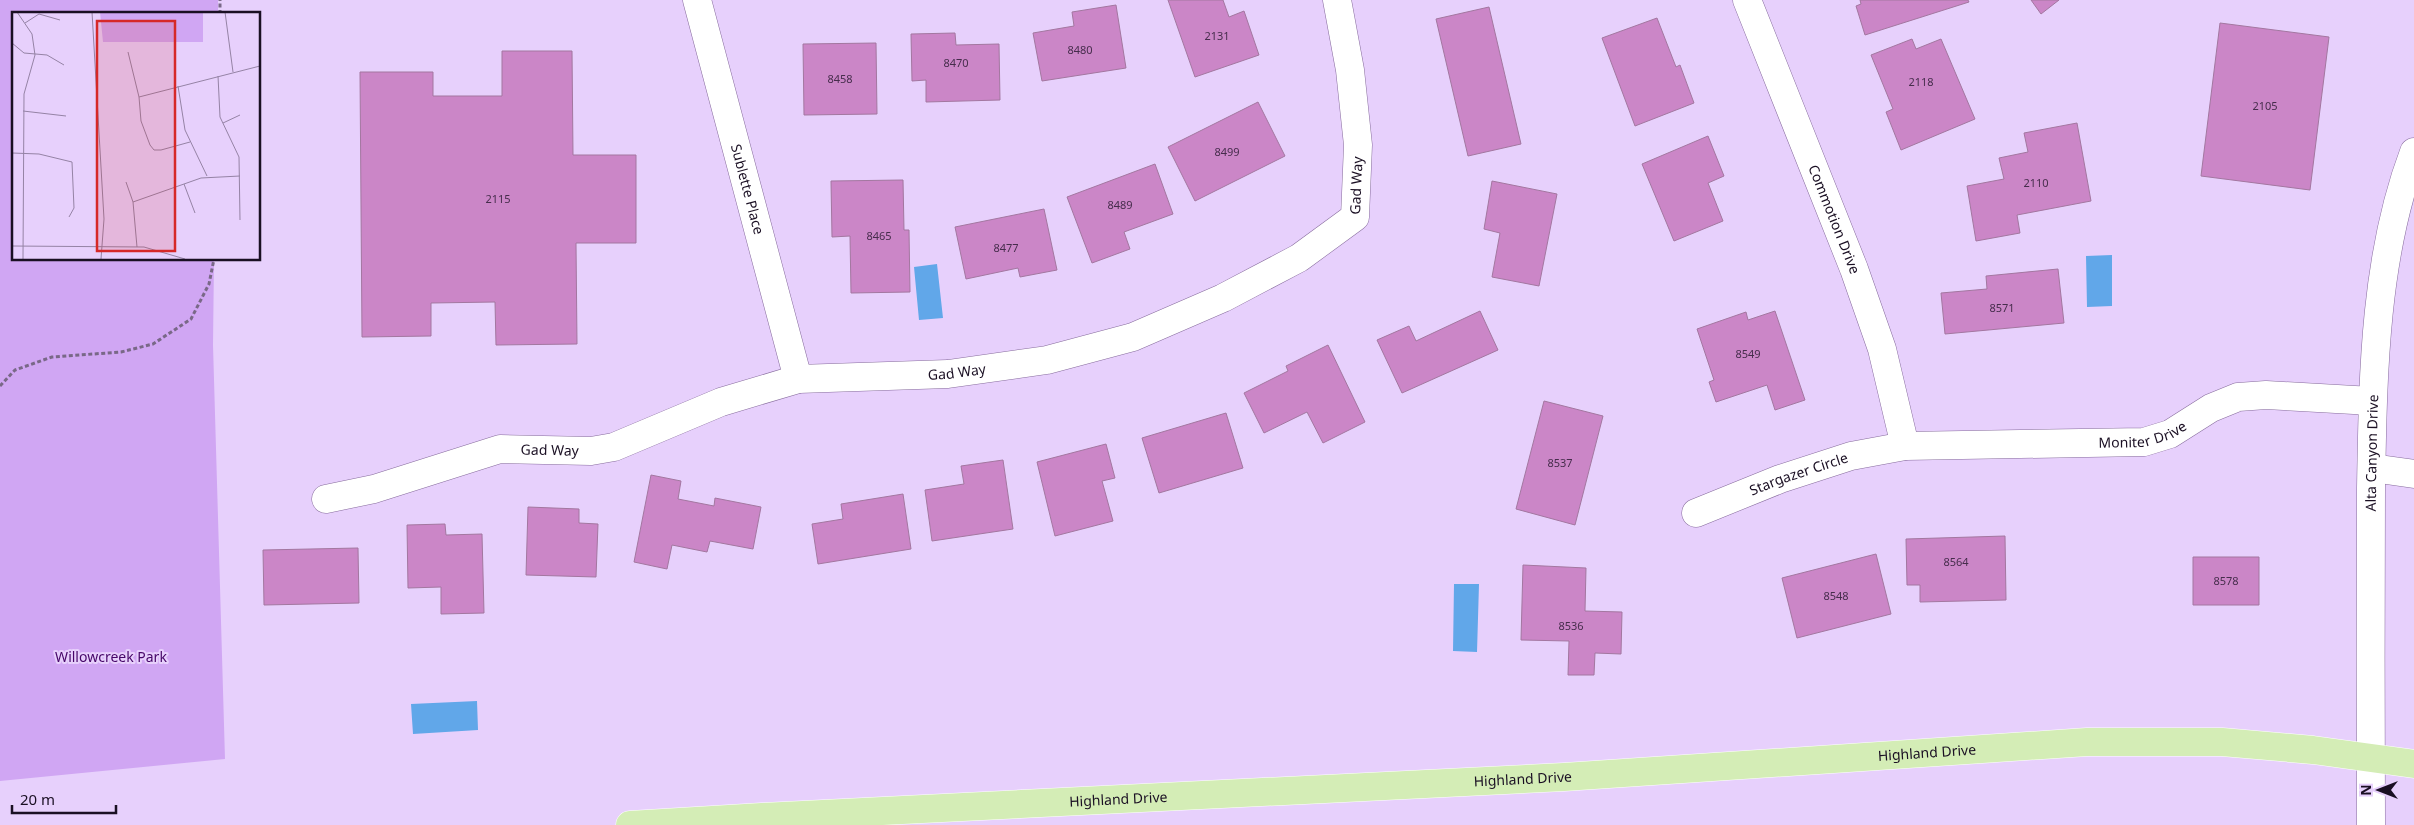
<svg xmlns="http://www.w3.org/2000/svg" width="2414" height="825" font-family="'Noto Sans',sans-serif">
  <rect width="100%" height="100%" fill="#e7d0fc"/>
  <path fill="#d0a6f3" d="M 0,0 L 218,0 L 218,14 L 14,14 L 14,259 L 214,259 L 213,345 L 225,759 L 0,781 Z"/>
  <path fill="#61a7e9" d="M 2112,255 L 2112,306 L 2087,307 L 2086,256 Z
    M 937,264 L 943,318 L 919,320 L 914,267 Z
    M 1454,584 L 1479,584 L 1477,652 L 1453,651 Z
    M 477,701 L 478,730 L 413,734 L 411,704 Z"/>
  <path fill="#cb86c7" stroke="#a377a0" d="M 1168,0 L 1223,0 L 1229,17 L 1244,11 L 1259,55 L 1195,77 Z
    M 1860,0 L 1968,0 L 1969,2 L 1865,35 L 1856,6 L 1861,4 Z
    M 2031,0 L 2059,0 L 2041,14 Z
    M 1116,5 L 1126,68 L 1042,81 L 1033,33 L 1074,26 L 1072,12 Z
    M 1489,7 L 1521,144 L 1468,156 L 1436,19 Z
    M 1657,18 L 1676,67 L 1680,65 L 1694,103 L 1635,126 L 1602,38 Z
    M 2220,23 L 2329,37 L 2310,190 L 2201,176 Z
    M 955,33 L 956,45 L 999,44 L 1000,100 L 926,102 L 926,80 L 912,81 L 911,34 Z
    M 1912,39 L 1916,49 L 1941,39 L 1975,119 L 1901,150 L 1886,112 L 1893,109 L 1871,55 Z
    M 876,43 L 877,114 L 804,115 L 803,44 Z
    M 502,51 L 572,51 L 573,155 L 636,155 L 636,243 L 576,243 L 577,344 L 496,345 L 495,302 L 431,303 L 431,336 L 362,337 L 360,72 L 433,72 L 433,96 L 502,96 Z
    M 1258,102 L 1285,156 L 1195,201 L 1168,147 Z
    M 2077,123 L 2091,201 L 2017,215 L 2020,233 L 1976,241 L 1967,186 L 2004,179 L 1999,158 L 2028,152 L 2024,133 Z
    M 1708,136 L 1724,176 L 1708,183 L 1723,221 L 1674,241 L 1642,164 Z
    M 1155,164 L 1173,214 L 1124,232 L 1130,249 L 1092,263 L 1067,197 Z
    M 903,180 L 904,230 L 909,230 L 910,292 L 851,293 L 850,236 L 832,237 L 831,181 Z
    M 1492,181 L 1557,194 L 1539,286 L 1492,277 L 1500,233 L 1484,229 Z
    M 1044,209 L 1057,270 L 1020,277 L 1018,268 L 966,279 L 955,227 Z
    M 2058,269 L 2064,323 L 1945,334 L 1941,293 L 1987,289 L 1986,276 Z
    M 1480,311 L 1498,350 L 1402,393 L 1377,340 L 1409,326 L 1416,341 Z
    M 1775,311 L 1805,400 L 1775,410 L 1767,385 L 1716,402 L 1709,382 L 1714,380 L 1697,329 L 1746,312 L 1748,320 Z
    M 1328,345 L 1365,422 L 1323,443 L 1307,412 L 1264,433 L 1244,393 L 1288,371 L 1286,366 Z
    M 1544,401 L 1603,416 L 1575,525 L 1516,509 Z
    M 1226,413 L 1243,468 L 1159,493 L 1142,438 Z
    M 1106,444 L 1115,478 L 1102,481 L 1113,521 L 1055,536 L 1037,462 Z
    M 1003,460 L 1013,529 L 932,541 L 925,490 L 964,484 L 961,466 Z
    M 651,475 L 681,481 L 678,499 L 714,506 L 715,498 L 761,507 L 753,549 L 710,541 L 707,552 L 672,545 L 667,569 L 634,562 Z
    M 903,494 L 911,549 L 818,564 L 812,524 L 843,519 L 841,504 Z
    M 528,507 L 579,509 L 579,523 L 598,524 L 596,577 L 526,575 Z
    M 445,524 L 446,535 L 482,534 L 484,613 L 441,614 L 441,587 L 408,588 L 407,525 Z
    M 2005,536 L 2006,600 L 1920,602 L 1920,585 L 1907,585 L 1906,539 Z
    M 358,548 L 359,603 L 264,605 L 263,550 Z
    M 1876,554 L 1891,614 L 1797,638 L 1782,578 Z
    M 2193,557 L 2259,557 L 2259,605 L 2193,605 Z
    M 1523,565 L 1586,568 L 1585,611 L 1622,612 L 1621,654 L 1595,653 L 1594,675 L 1568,675 L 1569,641 L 1521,640 Z"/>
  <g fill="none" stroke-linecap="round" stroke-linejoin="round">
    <g stroke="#876c9d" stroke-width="29">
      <g id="minor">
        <path id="s1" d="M 697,0 L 798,379"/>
        <path id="s2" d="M 1747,0 L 1854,269 L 1882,349 L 1905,446"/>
        <path d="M 2372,468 L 2414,474"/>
        <path id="s3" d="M 326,499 L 374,489 L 500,449 L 591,451 L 614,447 L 721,402 L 798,379 L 948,374 L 1047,360 L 1133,337 L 1223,298 L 1299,258 L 1355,217 L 1358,145 L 1350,70 L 1337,0"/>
        <path id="s4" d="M 1696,513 L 1780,479 L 1851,456 L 1905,446 L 2144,442 L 2170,434 L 2211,408 L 2238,397 L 2266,395 L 2372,401"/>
        <path id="s5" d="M 2371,825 C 2371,713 2370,600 2371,488 C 2373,376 2374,258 2414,152"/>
      </g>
    </g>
    <g stroke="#fff" stroke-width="29">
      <g id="major">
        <path id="s6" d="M 630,825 L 762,817 L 1564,777 L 2087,742 L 2222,742 L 2313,750 L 2414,764"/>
      </g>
    </g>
    <path stroke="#796887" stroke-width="3" stroke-dasharray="4 2.5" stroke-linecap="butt" d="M 220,14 L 220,0
      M 0,386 L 15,370 L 52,357 L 121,352 L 153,344 L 191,319 L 209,284 L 214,259"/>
    <use href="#minor" stroke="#fff" stroke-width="28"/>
    <use href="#major" stroke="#d4edb6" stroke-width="28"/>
  </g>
  <g text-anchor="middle" stroke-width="4" stroke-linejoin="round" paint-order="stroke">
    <g font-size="11" fill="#462d4c">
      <text x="1217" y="40">2131</text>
      <text x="1080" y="54">8480</text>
      <text x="956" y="67">8470</text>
      <text x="840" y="83">8458</text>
      <text x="1921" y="86">2118</text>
      <text x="2265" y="110">2105</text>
      <text x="1227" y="156">8499</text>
      <text x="2036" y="187">2110</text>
      <text x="498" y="203">2115</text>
      <text x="1120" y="209">8489</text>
      <text x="879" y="240">8465</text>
      <text x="1006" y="252">8477</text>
      <text x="2002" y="312">8571</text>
      <text x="1748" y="358">8549</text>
      <text x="1560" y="467">8537</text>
      <text x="1956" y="566">8564</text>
      <text x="2226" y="585">8578</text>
      <text x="1836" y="600">8548</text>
      <text x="1571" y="630">8536</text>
    </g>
    <g font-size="14" fill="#1a0f23" stroke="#e7d0fc">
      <text dy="5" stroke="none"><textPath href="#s3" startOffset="1116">Gad Way</textPath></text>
      <text dy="5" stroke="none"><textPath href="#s1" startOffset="196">Sublette Place</textPath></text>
      <text dy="5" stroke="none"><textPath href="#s2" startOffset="236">Commotion Drive</textPath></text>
      <text dy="5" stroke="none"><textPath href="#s3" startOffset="651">Gad Way</textPath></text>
      <text dy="5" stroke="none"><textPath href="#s4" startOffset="459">Moniter Drive</textPath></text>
      <text dy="5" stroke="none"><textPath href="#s3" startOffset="231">Gad Way</textPath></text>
      <text dy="5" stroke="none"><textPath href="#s5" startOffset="372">Alta Canyon Drive</textPath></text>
      <text dy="5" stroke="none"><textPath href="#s4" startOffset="110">Stargazer Circle</textPath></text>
      <text dy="5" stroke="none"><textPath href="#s6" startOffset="1299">Highland Drive</textPath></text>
      <text dy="5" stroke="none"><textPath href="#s6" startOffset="894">Highland Drive</textPath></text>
      <text dy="5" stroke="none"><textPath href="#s6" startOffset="489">Highland Drive</textPath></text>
    </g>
    <g font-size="14" fill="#460668" stroke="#e7d0fc">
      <text x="111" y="662">Willowcreek Park</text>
    </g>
  </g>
  <g transform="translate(12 12)">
    <rect width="248" height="248" fill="#e7d0fc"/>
    <path d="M 88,0 L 191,0 L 191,30 L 91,30 Z" fill="#d0a6f3"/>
    <path fill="none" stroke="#9583a5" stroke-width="1" d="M 5,0 L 20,22 L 23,43 L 12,82 L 11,247M 80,0 L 92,207 L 89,247M 213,0 L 221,60M 13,11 L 27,2 L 48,8M 0,31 L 12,41 L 35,43 L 52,53M 116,40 L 127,85 L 129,109 L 138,133 L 142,138 L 149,138 L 178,130M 206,64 L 208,105 L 227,145 L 228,208M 166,74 L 173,118 L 195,164M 127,85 L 248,54M 11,99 L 54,104M 211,111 L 228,103M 0,141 L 27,142 L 60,150 L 62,196 L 57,205M 114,170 L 121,190 L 125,235M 172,172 L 183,201M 121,190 L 189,166 L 228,164M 0,234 L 132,235 L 173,247"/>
    <path fill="#d62828" fill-opacity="0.15" stroke="#d62828" stroke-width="2.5" d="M 85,9 L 163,9 L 163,239 L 85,239 Z"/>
    <rect width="248" height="248" fill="none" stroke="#1a0f23" stroke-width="2.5"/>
  </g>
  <g transform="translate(2379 790) rotate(270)" stroke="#e7d0fc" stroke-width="4" paint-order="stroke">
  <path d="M0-4L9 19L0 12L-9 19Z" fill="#1a0f23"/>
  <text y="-8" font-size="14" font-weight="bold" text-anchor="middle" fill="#1a0f23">N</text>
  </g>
  <path d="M12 805v8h104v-8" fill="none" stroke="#1a0f23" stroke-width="2.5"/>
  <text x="20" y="805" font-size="15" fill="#1a0f23" stroke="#e7d0fc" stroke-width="4" paint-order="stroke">20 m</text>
</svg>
